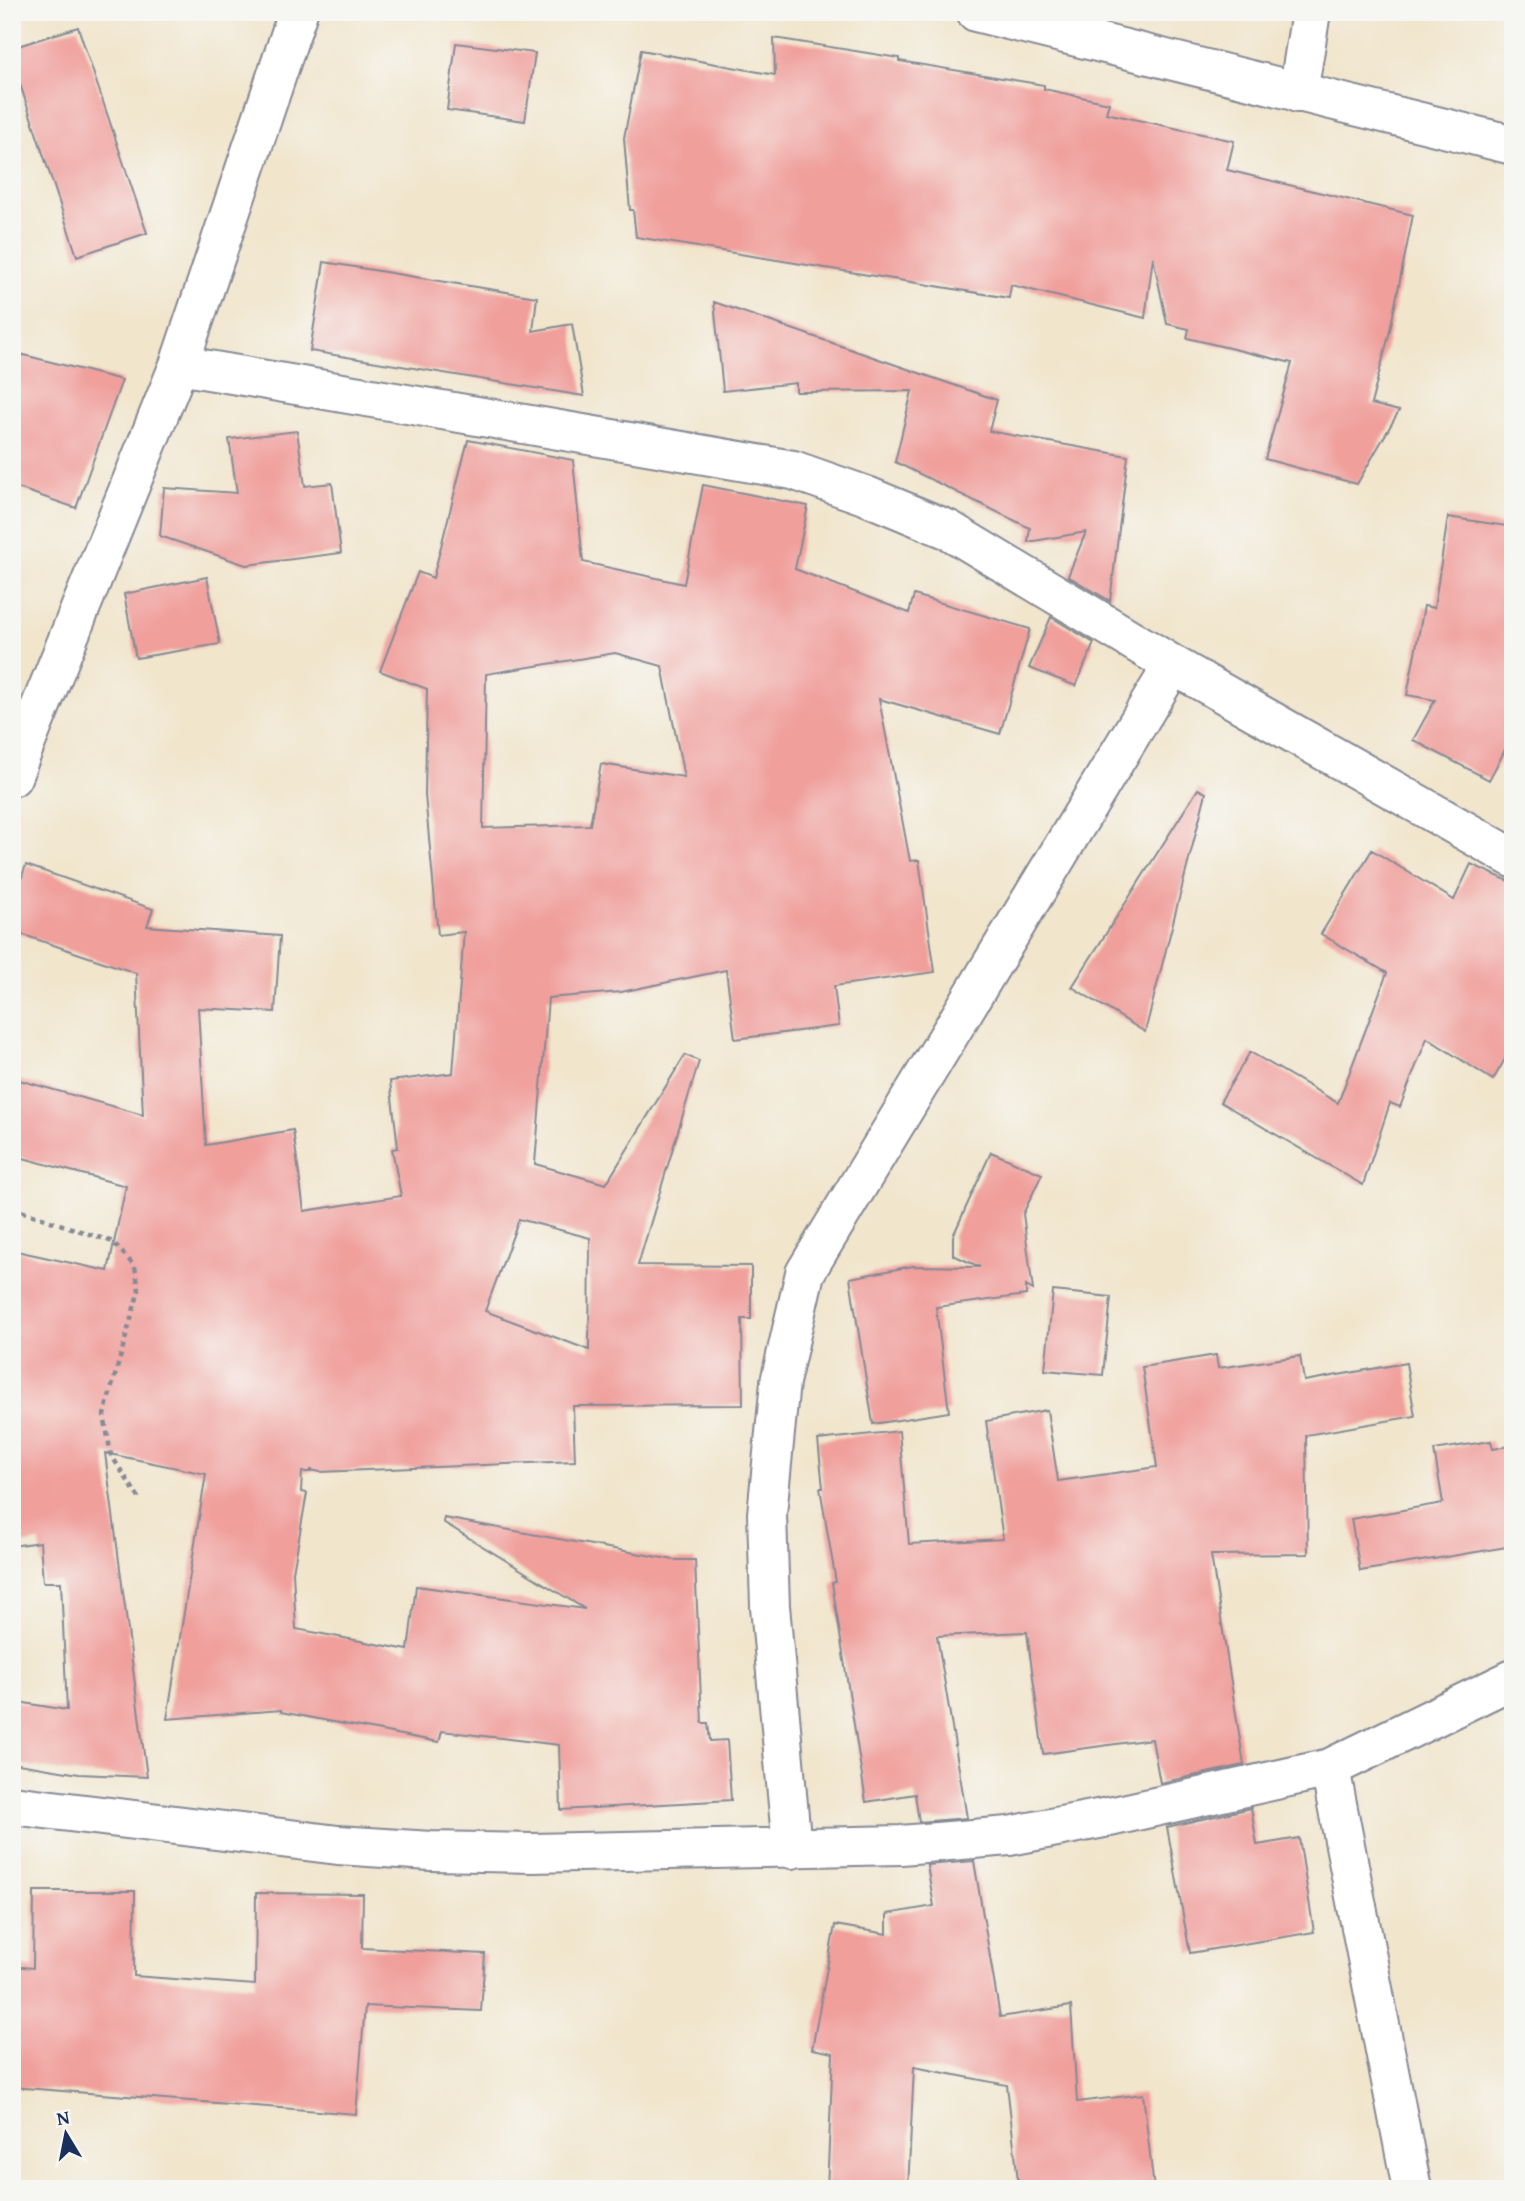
<svg xmlns="http://www.w3.org/2000/svg" width="1525" height="2201" font-family="'Gentium Book Plus',serif">
  <rect width="100%" height="100%" fill="#f6f6f2"/>
  <filter id="ink" filterUnits="userSpaceOnUse"><feTurbulence type="fractalNoise" baseFrequency=".0143" numOctaves="2"/><feDisplacementMap in="SourceGraphic" scale="14" xChannelSelector="R" yChannelSelector="G"/><feConvolveMatrix kernelMatrix="1 2 1 2 8 2 1 2 1" color-interpolation-filters="sRGB"/></filter>
  <filter id="wash" filterUnits="userSpaceOnUse"><feTurbulence type="fractalNoise" baseFrequency=".00686" numOctaves="4" result="noise"/><feDisplacementMap in="SourceGraphic" scale="28" xChannelSelector="R" yChannelSelector="G"/><feGaussianBlur stdDeviation="1.57" result="paint"/><feColorMatrix in="noise" values="0 0 0 0 0 0 0 0 0 0 0 0 0 0 0 0 0 1.4 0 .05"/><feComposite in="paint" operator="in"/></filter>
  <g filter="url(#wash)">
    <rect width="100%" height="100%" fill="#f1e5cc"/>
    <g id="blocks">
      <path fill="#f09f9b" fill-rule="evenodd" d="M 78,27 L 147,233 L 77,256 L 12,60 L 12,48 Z
        M 774,38 L 899,58 L 899,61 L 1044,85 L 1044,89 L 1109,103 L 1106,113 L 1234,141 L 1227,170 L 1413,215 L 1389,335 L 1371,404 L 1399,411 L 1357,484 L 1265,459 L 1292,363 L 1187,338 L 1189,329 L 1167,324 L 1153,257 L 1145,318 L 1011,285 L 1009,298 L 636,237 L 633,210 L 630,210 L 624,138 L 641,50 L 775,75 Z
        M 456,43 L 535,53 L 525,121 L 447,110 Z
        M 324,262 L 537,297 L 533,331 L 572,324 L 584,396 L 310,351 Z
        M 714,302 L 997,400 L 989,431 L 1128,456 L 1110,601 L 1068,576 L 1086,532 L 1028,542 L 1030,528 L 895,462 L 912,391 L 796,392 L 796,383 L 723,391 Z
        M 12,352 L 122,380 L 76,508 L 12,486 Z
        M 297,431 L 305,486 L 332,483 L 341,553 L 246,565 L 160,536 L 164,488 L 237,493 L 229,439 Z
        M 468,440 L 573,460 L 583,562 L 684,584 L 703,485 L 808,506 L 795,569 L 909,613 L 914,595 L 1030,629 L 1000,734 L 879,699 L 910,861 L 919,860 L 935,972 L 834,986 L 839,1026 L 735,1039 L 726,970 L 621,992 L 548,998 L 535,1164 L 606,1184 L 685,1055 L 699,1061 L 638,1265 L 751,1266 L 751,1319 L 742,1319 L 743,1405 L 573,1406 L 575,1461 L 320,1472 L 311,1470 L 311,1472 L 302,1472 L 301,1492 L 307,1493 L 293,1572 L 296,1629 L 408,1650 L 416,1586 L 585,1609 L 443,1522 L 444,1518 L 674,1560 L 695,1560 L 702,1723 L 708,1723 L 710,1741 L 727,1740 L 731,1800 L 561,1810 L 559,1745 L 442,1731 L 439,1742 L 281,1712 L 281,1710 L 167,1719 L 206,1474 L 105,1453 L 147,1777 L 79,1774 L 12,1763 L 12,1701 L 67,1710 L 61,1582 L 43,1582 L 40,1542 L 12,1546 L 12,1250 L 108,1271 L 126,1186 L 12,1155 L 12,1078 L 143,1115 L 136,973 L 12,931 L 12,904 L 26,865 L 153,909 L 147,926 L 280,936 L 275,1012 L 198,1008 L 206,1145 L 293,1130 L 304,1211 L 401,1196 L 392,1149 L 398,1148 L 390,1081 L 453,1073 L 464,932 L 438,935 L 425,795 L 427,689 L 380,671 L 418,572 L 433,578 ZM 615,653 L 662,666 L 684,777 L 601,764 L 590,825 L 483,828 L 486,674 ZM 519,1219 L 590,1238 L 589,1350 L 485,1311 Z
        M 1448,517 L 1513,527 L 1513,735 L 1489,780 L 1413,740 L 1435,700 L 1407,695 L 1424,606 L 1434,608 Z
        M 207,577 L 220,644 L 136,658 L 124,594 Z
        M 1051,617 L 1094,643 L 1076,686 L 1029,668 Z
        M 1198,789 L 1206,793 L 1145,1032 L 1072,987 Z
        M 1372,850 L 1454,900 L 1471,864 L 1513,883 L 1513,1045 L 1493,1080 L 1427,1038 L 1400,1107 L 1390,1103 L 1363,1185 L 1220,1102 L 1250,1052 L 1338,1103 L 1387,973 L 1321,934 Z
        M 991,1152 L 1042,1174 L 1023,1214 L 1033,1290 L 1026,1286 L 1026,1295 L 936,1307 L 949,1412 L 873,1424 L 850,1278 L 913,1266 L 980,1267 L 953,1255 L 953,1236 Z
        M 1053,1291 L 1111,1297 L 1103,1375 L 1045,1370 Z
        M 1216,1355 L 1218,1368 L 1300,1356 L 1304,1381 L 1406,1363 L 1415,1416 L 1306,1435 L 1308,1554 L 1211,1555 L 1244,1765 L 1160,1783 L 1152,1739 L 1043,1754 L 1027,1632 L 937,1636 L 967,1818 L 919,1822 L 915,1794 L 866,1802 L 832,1583 L 836,1582 L 820,1488 L 823,1488 L 818,1440 L 899,1431 L 909,1544 L 1003,1539 L 986,1421 L 1047,1410 L 1058,1481 L 1157,1467 L 1142,1367 Z
        M 1491,1441 L 1493,1449 L 1513,1445 L 1513,1546 L 1360,1571 L 1351,1519 L 1443,1503 L 1434,1450 Z
        M 1251,1808 L 1257,1845 L 1299,1838 L 1314,1932 L 1190,1953 L 1167,1827 Z
        M 974,1861 L 1000,2017 L 1071,2006 L 1077,2102 L 1143,2094 L 1154,2189 L 1019,2189 L 1007,2085 L 914,2067 L 908,2189 L 827,2189 L 833,2053 L 812,2049 L 835,1925 L 887,1934 L 887,1914 L 934,1906 L 927,1865 Z
        M 34,1891 L 135,1891 L 134,1976 L 255,1985 L 256,1893 L 363,1894 L 362,1948 L 485,1954 L 481,2011 L 365,2006 L 356,2114 L 12,2087 L 12,1966 L 33,1968 Z"/>
    </g>
  </g>
  <g filter="url(#ink)">
    <use href="#blocks" fill-opacity="0" stroke="#868a95" stroke-width="2"/>
    <g fill="none" stroke-linecap="round" stroke-linejoin="round">
      <g stroke="#868a95" stroke-width="42">
        <path id="minor" d="M 1298,93 L 1311,12
          M 179,365 L 793,470 L 867,496 L 949,530 L 1173,665 L 1513,858
          M 12,777 L 179,365 L 298,12
          M 1330,1768 L 1412,2189
          M 12,1805 L 338,1845 L 431,1851 L 532,1853 L 901,1845 L 1009,1836 L 1114,1816 L 1330,1768 L 1513,1679
          M 792,1849 L 770,1606 L 767,1514 L 780,1382 L 805,1273 L 1173,665"/>
      </g>
      <g stroke="#868a95" stroke-width="42">
        <path id="secondary" d="M 976,12 L 1513,145"/>
      </g>
      <path stroke="#868a95" stroke-width="4.5" stroke-dasharray="5 5" stroke-linecap="butt" d="M 12,1208 L 113,1242 L 135,1267 L 139,1290 L 104,1415 L 111,1455 L 141,1501"/>
      <use href="#minor" stroke="#fff" stroke-width="38"/>
      <use href="#secondary" stroke="#fff" stroke-width="38"/>
    </g>
  </g>
  <rect width="1525" height="2201" fill="none" stroke="#f6f6f2" stroke-width="42"/>
  <g transform="translate(66 2134) rotate(350)" stroke="#f6f6f2" stroke-width="5" paint-order="stroke">
  <path d="M0-5L12 26L0 18L-12 26Z" fill="#1b2f5e"/>
  <text y="-10" font-size="19" font-weight="bold" text-anchor="middle" fill="#1b2f5e">N</text>
  </g>
</svg>
